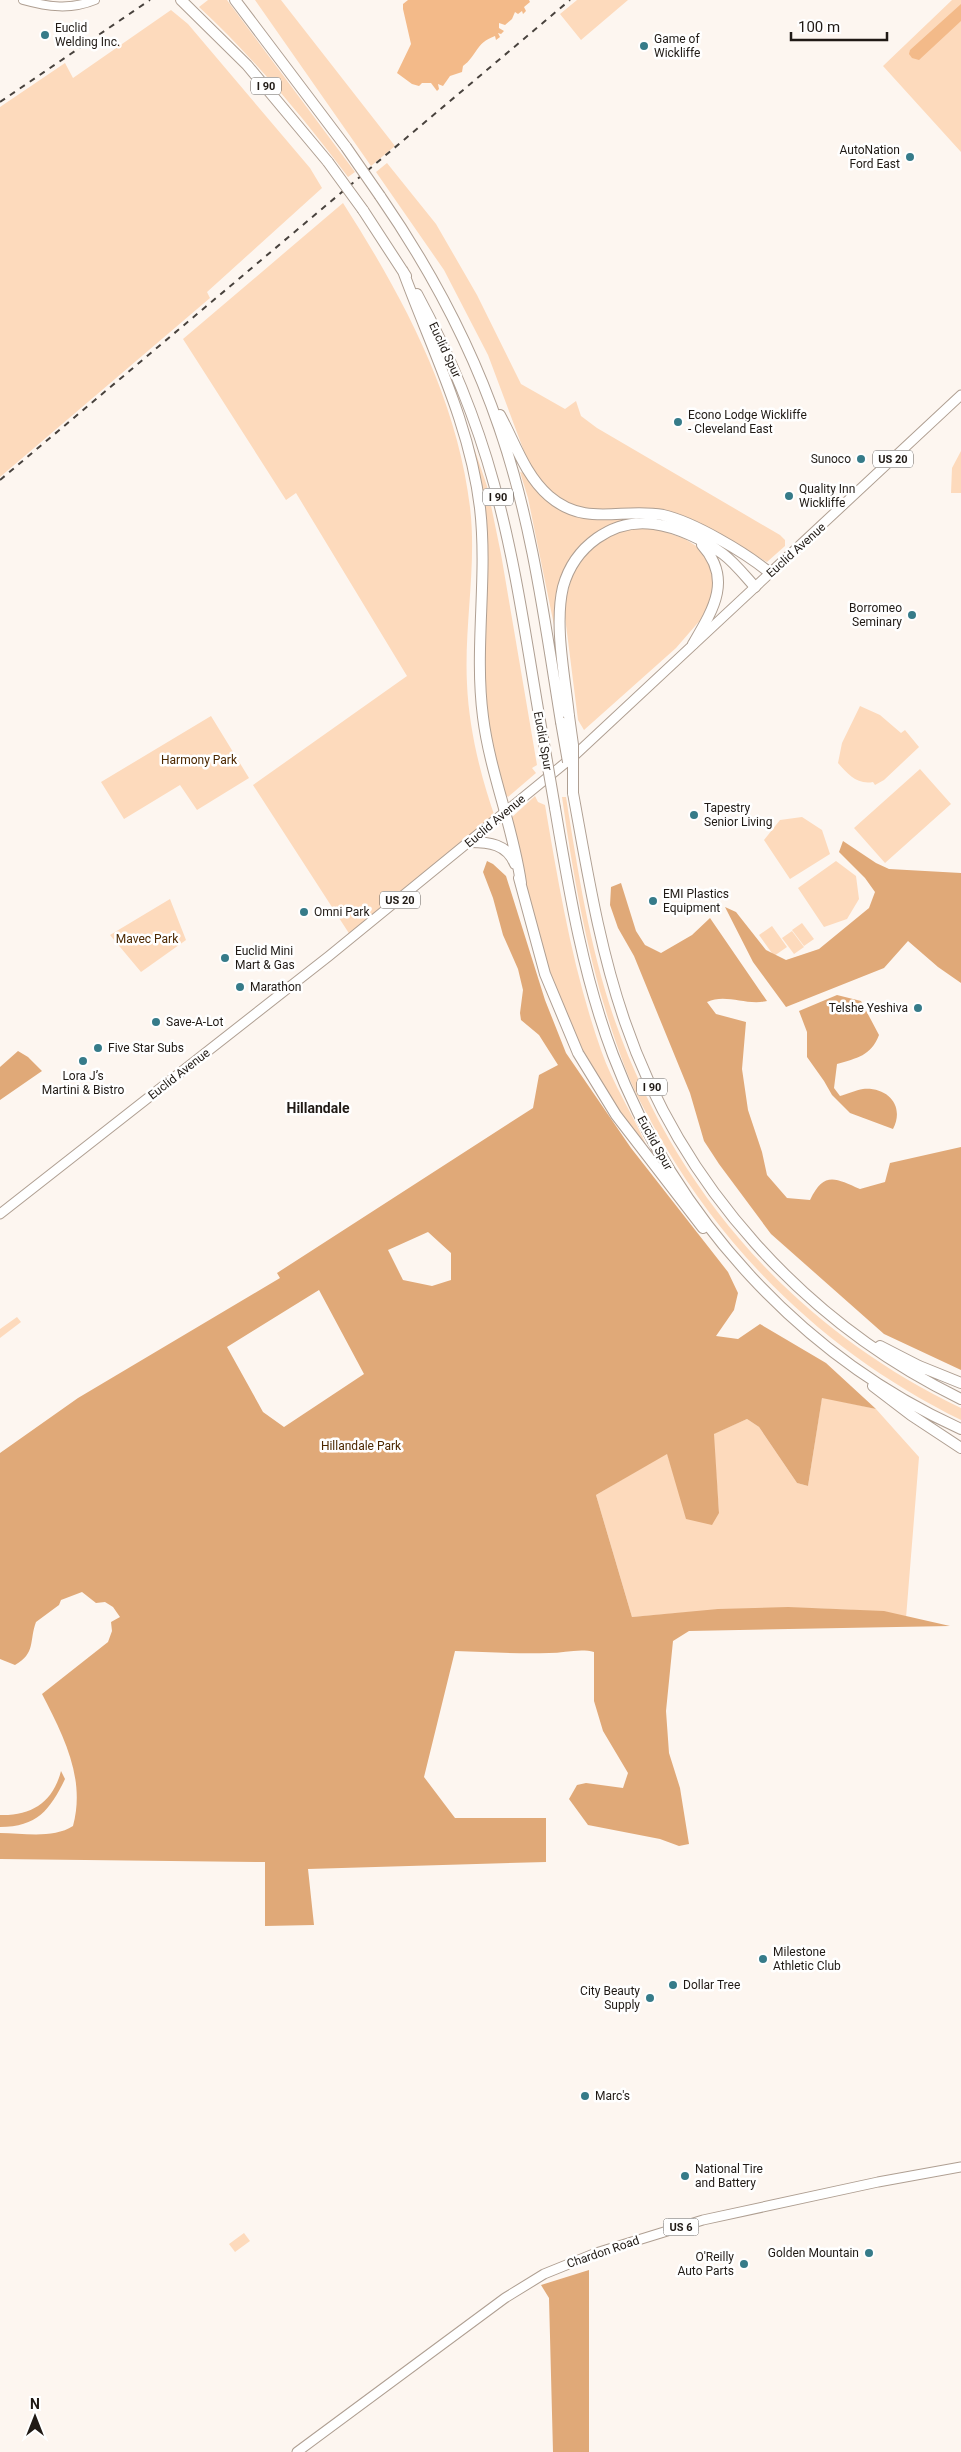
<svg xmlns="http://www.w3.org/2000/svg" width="961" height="2452" font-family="Roboto,sans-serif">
  <rect width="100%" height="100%" fill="#fdf6f0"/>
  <path fill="#fddabc" d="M 208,0 L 227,0 L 355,172 L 348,177 C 302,116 255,59 199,7 Z
    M 255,0 L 281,0 L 395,146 L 371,166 Z
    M 577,0 L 628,0 L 581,40 L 560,14 Z
    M 952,0 L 961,0 L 961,152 L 883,66 Z
    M 171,10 L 188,24 L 310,168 L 322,188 L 207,292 L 210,298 L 0,477 L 0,107 L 65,63 L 73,78 Z
    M 387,163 L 436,224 L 477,295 L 521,384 L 565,409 L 576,401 L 581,416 L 597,428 L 780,535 L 785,540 L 785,546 L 767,562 L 693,521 L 576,507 C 558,498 544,486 531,470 L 488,355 L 444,270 L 376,172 Z
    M 343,203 C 402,295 457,397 470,507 C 477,566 464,625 467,684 C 469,730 481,778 496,820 L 352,938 L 253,785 L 407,676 L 296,493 L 286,500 L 183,339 Z
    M 474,448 L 487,486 L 501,554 L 537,765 L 532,768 L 536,773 L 508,797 L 504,793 L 487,718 L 484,624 L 472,449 Z
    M 961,451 L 961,493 L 951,493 L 952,468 Z
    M 520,472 L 524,473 L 581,516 L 601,520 L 645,516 L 677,522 L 723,547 L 723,549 L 635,520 L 573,558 L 555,630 L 528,498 Z
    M 652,527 L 685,539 L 701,549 L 709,563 L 714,585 L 709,610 L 676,648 L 584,730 L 578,720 L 564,609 L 572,573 L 582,556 L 607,537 L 628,528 Z
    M 860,706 L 880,715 L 901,733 L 905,730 L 919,747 L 884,780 L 875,785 L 873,782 C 857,785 848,774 838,763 L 842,743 Z
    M 211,716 L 249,778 L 197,810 L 180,785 L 124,819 L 101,782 Z
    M 920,769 L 951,804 L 885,863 L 854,828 Z
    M 535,796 L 538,802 L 545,805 C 559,887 573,971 601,1050 C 613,1085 634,1116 648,1149 C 567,1059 533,934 511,818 Z
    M 562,797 L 566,797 C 578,872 590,949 615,1021 C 676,1194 796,1329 961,1408 L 961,1420 C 837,1359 735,1265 665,1146 C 651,1121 636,1097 626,1070 C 592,982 575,890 562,797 Z
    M 802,817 L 822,830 L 830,854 L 790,879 L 764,840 L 780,820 Z
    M 836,861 L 856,876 L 859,899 L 847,919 L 824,927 L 798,888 Z
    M 170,899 L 186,940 L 141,972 L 110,935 Z
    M 802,923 L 814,939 L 804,946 L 792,930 Z
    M 772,926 L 787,947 L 774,956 L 759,935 Z
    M 792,931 L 804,947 L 794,954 L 782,938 Z
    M 17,1317 L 21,1322 L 0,1338 L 0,1329 Z
    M 822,1397 L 876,1409 L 919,1457 L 906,1618 C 881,1611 857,1610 831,1609 C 764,1606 698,1611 632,1617 L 596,1495 L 667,1453 L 675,1479 L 719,1512 L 713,1434 L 747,1419 L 759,1427 L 797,1483 L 808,1486 Z
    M 244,2233 L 250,2241 L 235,2252 L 229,2244 Z"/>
  <path fill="#e0a978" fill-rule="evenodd" d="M 843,841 L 876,863 L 889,869 L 961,873 L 961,983 L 938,967 L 908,941 L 884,968 L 786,1007 L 753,962 L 725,907 L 736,912 L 766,950 L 786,960 L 819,949 L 869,908 L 875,892 L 865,878 L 839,852 Z
    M 487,861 L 493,864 L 506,876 L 545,1000 L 566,1053 L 631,1148 L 728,1272 L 738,1293 L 734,1310 L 716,1336 L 738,1339 L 760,1324 L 826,1363 L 876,1409 L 822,1398 L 808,1486 L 797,1483 L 759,1427 L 747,1419 L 714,1434 L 719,1513 L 712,1525 L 686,1519 L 667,1454 L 596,1495 L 632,1617 L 718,1609 L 788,1607 L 884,1611 L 950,1626 L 689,1631 L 673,1641 L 666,1711 L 669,1753 L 680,1788 L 689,1844 L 679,1846 L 660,1839 L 588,1825 L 569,1799 L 577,1785 L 586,1783 L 623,1788 L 628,1773 L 603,1731 L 594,1701 L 594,1652 C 580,1648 564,1653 549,1653 C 517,1654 486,1652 455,1651 L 424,1777 L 455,1818 L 546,1818 L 546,1862 L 308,1869 L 314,1925 L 265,1926 L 265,1862 L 0,1859 L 0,1833 C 23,1833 53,1839 73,1826 C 86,1778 63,1735 42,1694 L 108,1642 L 112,1631 L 111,1622 L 120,1617 L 113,1607 L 105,1602 L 96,1603 L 82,1592 L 61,1600 L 59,1605 L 36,1622 C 29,1641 36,1653 15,1665 L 0,1659 L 0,1453 L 78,1398 L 280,1278 L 277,1273 L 533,1108 L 539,1075 L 558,1065 L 539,1035 L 521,1020 L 520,1013 L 523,990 L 518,969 L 503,935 L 493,898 L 483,872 ZM 428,1232 L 451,1253 L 451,1280 L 432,1286 L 403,1280 L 388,1250 ZM 319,1290 L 364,1374 L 284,1427 L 263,1412 L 227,1347 Z
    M 621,883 L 636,931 L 645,945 L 661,953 L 692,935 L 710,918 L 767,1001 C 746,1006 726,993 707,1002 L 716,1014 L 746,1022 L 742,1069 L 748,1110 L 762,1152 L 767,1175 L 787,1198 L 810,1200 C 824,1171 835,1178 860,1189 L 885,1182 L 890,1163 L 961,1147 L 961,1370 L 884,1334 L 771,1234 L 719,1164 L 704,1141 L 690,1093 L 634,956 L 618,928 L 610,905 L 611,887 Z
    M 837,995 L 861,1001 L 879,1035 C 871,1056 857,1058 837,1064 L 834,1088 L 840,1096 C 847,1094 856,1090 863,1089 C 888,1087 905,1106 893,1129 L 850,1113 L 832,1095 L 824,1081 L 807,1057 L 807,1032 L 799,1011 Z
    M 18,1051 L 28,1057 L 42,1071 L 0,1100 L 0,1067 Z
    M 61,1771 L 65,1779 C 50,1810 37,1827 0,1827 L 0,1815 C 32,1816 53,1802 61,1771 Z
    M 589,2270 L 589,2452 L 553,2452 L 549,2298 L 541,2285 Z"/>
  <path fill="#f3ba89" d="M 408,0 L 529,0 L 530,2 L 524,7 L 526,11 L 523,14 L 522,11 L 518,14 L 515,12 L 512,19 L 505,25 L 499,23 L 499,28 L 504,31 L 501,34 L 498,33 L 500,37 L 496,40 L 495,36 C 475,43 477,56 463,66 L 462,72 L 450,76 L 443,86 L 438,84 L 439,89 L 437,91 L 431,83 L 422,83 L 419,86 L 412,84 L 397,73 L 411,44 L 403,9 L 403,4 Z
    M 961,4 L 961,21 L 919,60 L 912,58 L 909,54 L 910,50 Z"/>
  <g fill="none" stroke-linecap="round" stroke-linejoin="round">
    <g stroke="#af9f92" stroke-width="10">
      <path id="secondary" d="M 23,0 C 48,7 71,10 95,0"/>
    </g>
    <g stroke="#af9f92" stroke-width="11">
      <path id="primary" d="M 0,1214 L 329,956 L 575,755 L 961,395
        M 297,2452 L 505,2298 L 544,2274 L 596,2253 L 703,2220 L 878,2182 L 961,2167"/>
    </g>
    <g stroke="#af9f92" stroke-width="12">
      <path id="highway" d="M 181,0 L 247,65 L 328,162
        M 235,0 L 346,147
        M 380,196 C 429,267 471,345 499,427 C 532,522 545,623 561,722
        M 363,210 L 406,276
        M 403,271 C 432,350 470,424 480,508 C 488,578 474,648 483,717 C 490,773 513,826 521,883
        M 417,294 C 450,355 476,418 494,484 C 517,567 528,654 543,738
        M 500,415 C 515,443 525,475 549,496 C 586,528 622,507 663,515 C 694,522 746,553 770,573
        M 693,644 C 713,610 733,579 702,545
        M 569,716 C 565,677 554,625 563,587 C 574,547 612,518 654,524 C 677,527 704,540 723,554 C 735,563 745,576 755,587
        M 573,793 C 587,869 599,947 625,1022 C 681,1186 805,1323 961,1399
        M 555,808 C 569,891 583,976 613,1055 C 675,1218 802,1357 961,1429
        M 470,842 C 489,842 507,844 515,864
        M 519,878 L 545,974 L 578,1053 L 616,1115 L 703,1228
        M 880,1346 L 919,1366 L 961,1383
        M 873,1386 L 911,1415 L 961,1448"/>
    </g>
    <use href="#secondary" stroke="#fff" stroke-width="8"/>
    <use href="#primary" stroke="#fff" stroke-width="9"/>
    <use href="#highway" stroke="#fff" stroke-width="10"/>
    <path stroke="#48423d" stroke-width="2" stroke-dasharray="6 6" stroke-linecap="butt" d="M 0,102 L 150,0
      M 0,480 L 570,0"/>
    <g stroke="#af9f92" stroke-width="12" stroke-linecap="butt">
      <path id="highway-bridge" d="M 346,147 L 380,196
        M 328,162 L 363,210
        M 569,716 L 573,745 L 573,793
        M 561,722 L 568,762
        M 543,738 L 555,808"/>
    </g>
    <use href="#highway-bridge" stroke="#fff" stroke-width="10"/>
  </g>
  <g fill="#367b89" stroke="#fff" stroke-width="2">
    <circle cx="45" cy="35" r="5"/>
    <circle cx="644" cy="46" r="5"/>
    <circle cx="910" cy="157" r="5"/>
    <circle cx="678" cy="422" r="5"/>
    <circle cx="861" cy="459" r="5"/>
    <circle cx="789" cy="496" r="5"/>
    <circle cx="912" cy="615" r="5"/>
    <circle cx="694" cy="815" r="5"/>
    <circle cx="653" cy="901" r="5"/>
    <circle cx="304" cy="912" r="5"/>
    <circle cx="225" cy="958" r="5"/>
    <circle cx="240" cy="987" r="5"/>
    <circle cx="918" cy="1008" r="5"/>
    <circle cx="156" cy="1022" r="5"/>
    <circle cx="98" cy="1048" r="5"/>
    <circle cx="83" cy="1061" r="5"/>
    <circle cx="763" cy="1959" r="5"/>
    <circle cx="673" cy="1985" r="5"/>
    <circle cx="650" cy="1998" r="5"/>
    <circle cx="585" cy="2096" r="5"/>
    <circle cx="685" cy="2176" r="5"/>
    <circle cx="869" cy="2253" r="5"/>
    <circle cx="744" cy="2264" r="5"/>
  </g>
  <g text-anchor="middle" stroke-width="5" stroke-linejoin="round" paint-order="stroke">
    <g fill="#fff" stroke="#635f5b" stroke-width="1">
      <rect x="251" y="77.5" width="30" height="17" rx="4"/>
      <rect x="873" y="450.5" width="40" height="17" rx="4"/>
      <rect x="483" y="488.5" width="30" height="17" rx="4"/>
      <rect x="380" y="891.5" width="40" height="17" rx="4"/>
      <rect x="637" y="1078.5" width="30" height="17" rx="4"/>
      <rect x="663.5" y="2218.5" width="35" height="17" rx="4"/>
    </g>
    <g font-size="11" font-weight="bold" fill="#201a15">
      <text x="266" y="90">I 90</text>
      <text x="893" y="463">US 20</text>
      <text x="498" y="501">I 90</text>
      <text x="400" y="904">US 20</text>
      <text x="652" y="1091">I 90</text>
      <text x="681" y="2231">US 6</text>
    </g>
    <g font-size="12" fill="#201a15" stroke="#fff" text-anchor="start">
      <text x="55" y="32">Euclid<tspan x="55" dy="14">Welding Inc.</tspan></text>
      <text x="654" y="43">Game of<tspan x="654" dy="14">Wickliffe</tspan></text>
      <text x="900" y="154" text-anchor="end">AutoNation<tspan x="900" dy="14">Ford East</tspan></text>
      <text x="688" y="419">Econo Lodge Wickliffe<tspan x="688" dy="14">- Cleveland East</tspan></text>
      <text x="851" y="463" text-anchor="end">Sunoco</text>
      <text x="799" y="493">Quality Inn<tspan x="799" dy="14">Wickliffe</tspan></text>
      <text x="902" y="612" text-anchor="end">Borromeo<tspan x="902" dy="14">Seminary</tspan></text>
      <text x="704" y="812">Tapestry<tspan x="704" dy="14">Senior Living</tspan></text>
      <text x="663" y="898">EMI Plastics<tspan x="663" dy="14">Equipment</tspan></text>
      <text x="314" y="916">Omni Park</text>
      <text x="235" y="955">Euclid Mini<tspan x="235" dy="14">Mart &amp; Gas</tspan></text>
      <text x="250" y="991">Marathon</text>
      <text x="908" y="1012" text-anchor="end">Telshe Yeshiva</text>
      <text x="166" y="1026">Save-A-Lot</text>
      <text x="108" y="1052">Five Star Subs</text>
      <text x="83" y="1080" text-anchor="middle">Lora J’s<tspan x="83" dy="14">Martini &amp; Bistro</tspan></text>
      <text x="773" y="1956">Milestone<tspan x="773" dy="14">Athletic Club</tspan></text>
      <text x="683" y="1989">Dollar Tree</text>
      <text x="640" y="1995" text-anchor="end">City Beauty<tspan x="640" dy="14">Supply</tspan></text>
      <text x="595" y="2100">Marc's</text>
      <text x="695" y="2173">National Tire<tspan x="695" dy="14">and Battery</tspan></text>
      <text x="859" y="2257" text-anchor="end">Golden Mountain</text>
      <text x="734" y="2261" text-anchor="end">O'Reilly<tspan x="734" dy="14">Auto Parts</tspan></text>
    </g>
    <g font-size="12" fill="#201a15" stroke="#fff">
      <text transform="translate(445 350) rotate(65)" y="4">Euclid Spur</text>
      <text transform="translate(796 550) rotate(-42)" y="4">Euclid Avenue</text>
      <text transform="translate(543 741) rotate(80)" y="4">Euclid Spur</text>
      <text transform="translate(495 821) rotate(-40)" y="4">Euclid Avenue</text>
      <text transform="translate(179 1074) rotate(-38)" y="4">Euclid Avenue</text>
      <text transform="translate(655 1143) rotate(61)" y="4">Euclid Spur</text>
      <text transform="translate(603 2252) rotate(-19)" y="4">Chardon Road</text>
    </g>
    <g font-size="12" fill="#4c2800" stroke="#fff">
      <text x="199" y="764">Harmony Park</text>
      <text x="147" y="943">Mavec Park</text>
      <text x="361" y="1450">Hillandale Park</text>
    </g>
    <g font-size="14" font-weight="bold" fill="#201a15" stroke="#fff">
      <text x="318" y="1113">Hillandale</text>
    </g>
  </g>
  <g transform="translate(35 2417)" stroke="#ffffff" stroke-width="4" paint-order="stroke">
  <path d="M0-4L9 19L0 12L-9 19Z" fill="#201a15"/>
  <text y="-8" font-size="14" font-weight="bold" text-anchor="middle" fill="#201a15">N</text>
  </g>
  <path d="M791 32v8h96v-8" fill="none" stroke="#201a15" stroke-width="2.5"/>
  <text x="798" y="32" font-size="15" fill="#201a15" stroke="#ffffff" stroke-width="4" paint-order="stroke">100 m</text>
</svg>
